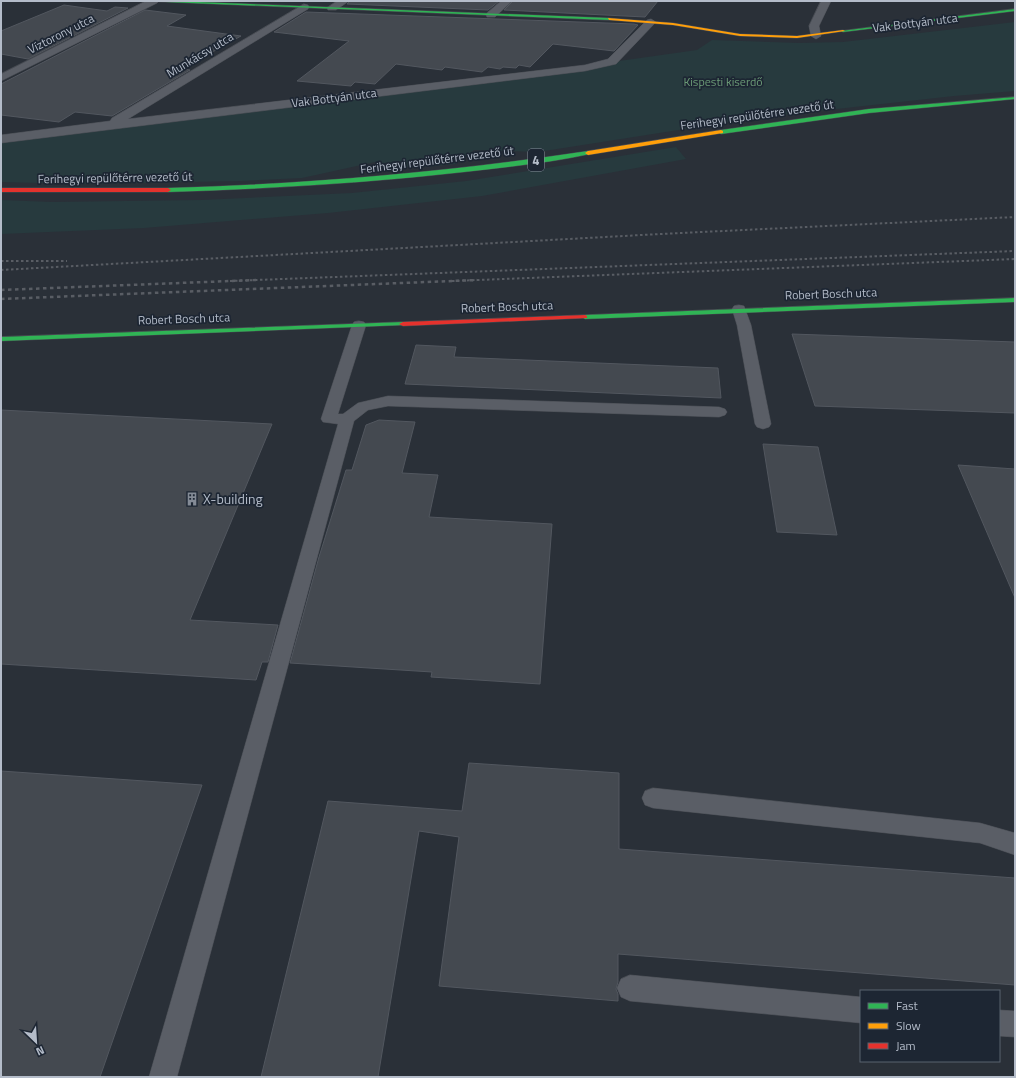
<svg xmlns="http://www.w3.org/2000/svg" width="1016" height="1078" font-family="'Titillium Web',sans-serif">
  <rect width="100%" height="100%" fill="#2a3038"/>
  <path fill="#273a3e" d="M 1015,22 L 1015,91 L 954,96 L 755,118 L 538,152 L 474,150 L 456,164 L 415,168 L 375,162 L 302,178 L 241,181 L 80,184 L 1,182 L 1,140 L 612,62 L 697,50 L 712,40 L 799,43 L 843,42 Z
    M 676,147 L 686,159 L 482,196 L 328,213 L 144,228 L 1,234 L 1,200 L 52,202 L 201,200 L 352,193 L 466,181 Z"/>
  <path fill="#444950" stroke="#52575f" d="M 350,1 L 499,1 L 488,10 L 347,4 Z
    M 513,1 L 658,1 L 645,17 L 504,10 Z
    M 64,5 L 107,11 L 115,7 L 128,8 L 28,59 L 1,54 L 1,31 Z
    M 145,10 L 186,15 L 167,26 L 241,36 L 182,69 L 190,70 L 112,116 L 75,112 L 59,122 L 1,115 L 1,84 Z
    M 306,12 L 634,24 L 638,25 L 614,51 L 553,44 L 530,67 L 519,65 L 516,68 L 503,67 L 500,69 L 488,67 L 482,72 L 445,67 L 442,70 L 396,64 L 375,84 L 355,82 L 351,86 L 297,81 L 349,41 L 274,32 Z
    M 792,334 L 1015,342 L 1015,413 L 815,406 Z
    M 416,345 L 456,347 L 454,357 L 718,368 L 721,398 L 405,384 Z
    M 1,410 L 272,424 L 190,620 L 278,625 L 268,662 L 262,662 L 256,680 L 1,664 Z
    M 379,420 L 415,422 L 402,473 L 438,475 L 429,517 L 552,524 L 540,684 L 431,677 L 432,672 L 290,663 L 319,557 L 346,470 L 352,470 L 366,425 Z
    M 763,444 L 818,447 L 837,535 L 777,532 Z
    M 958,465 L 1015,469 L 1015,598 Z
    M 469,763 L 619,773 L 619,849 L 1015,878 L 1015,985 L 618,954 L 618,982 L 616,989 L 618,994 L 618,1001 L 439,986 L 459,837 L 419,831 L 378,1077 L 261,1077 L 328,801 L 462,811 Z
    M 1,771 L 202,785 L 100,1077 L 1,1077 Z"/>
  <g fill="none" stroke-linecap="round" stroke-linejoin="round">
    <g stroke="#484c53" stroke-width="1">
      <path id="lane" d="M 739,305 L 744,306 L 751,325 L 771,424 L 769,427 L 763,429 L 757,427 L 755,424 L 737,325 L 732,309 L 734,306 Z
        M 359,321 L 364,322 L 366,325 L 338,414 L 343,414 L 358,403 L 388,396 L 719,407 L 725,409 L 727,412 L 725,415 L 719,417 L 388,406 L 368,410 L 354,421 L 177,1077 L 149,1077 L 338,424 L 323,422 L 321,419 L 352,325 L 354,322 Z
        M 653,788 L 980,823 L 1015,833 L 1015,855 L 980,843 L 653,808 L 645,805 L 642,798 L 645,791 Z
        M 630,975 L 861,997 L 861,1023 L 630,1001 L 621,997 L 617,988 L 621,979 Z
        M 999,1010 L 1015,1011 L 1015,1037 L 999,1036 Z"/>
    </g>
    <g stroke="#484c53" stroke-width="1">
      <path id="street" d="M 146,1 L 159,1 L 157,3 L 1,81 L 1,74 Z
        M 337,1 L 349,1 L 336,10 L 328,10 L 327,8 Z
        M 501,1 L 512,1 L 495,17 L 487,17 L 486,15 L 487,13 Z
        M 821,1 L 831,1 L 819,26 L 821,36 L 816,39 L 811,36 L 809,26 Z
        M 304,4 L 308,5 L 309,7 L 308,9 L 128,119 L 585,65 L 608,59 L 647,20 L 651,19 L 656,22 L 616,64 L 585,71 L 1,143 L 1,135 L 110,121 L 112,118 Z"/>
    </g>
    <g stroke="#484c53" stroke-width="1">
      <path id="fast" d="M 141,1 L 174,1 L 609,18 L 611,19 L 609,20 Z
        M 1015,9 L 1015,11 L 843,32 L 841,31 Z
        M 1015,97 L 1015,99 L 869,113 L 721,134 L 718,132 L 721,130 L 869,109 Z
        M 588,151 L 591,153 L 590,154 C 549,163 506,167 464,172 C 366,183 267,189 168,192 L 165,190 L 168,188 C 309,184 448,172 588,151 Z
        M 1015,298 L 1015,302 L 585,319 L 582,317 L 585,315 Z
        M 403,322 L 405,323 L 405,325 L 1,341 L 1,337 Z"/>
    </g>
    <g stroke="#484c53" stroke-width="1">
      <path id="slow" d="M 608,18 L 673,23 L 740,34 L 797,36 L 843,30 L 845,31 L 797,38 L 740,36 L 673,25 L 609,20 Z
        M 721,130 L 723,131 L 723,133 L 588,155 L 585,153 L 588,151 Z"/>
    </g>
    <g stroke="#484c53" stroke-width="1">
      <path id="jam" d="M 1,188 L 168,188 L 171,190 L 168,192 L 1,192 Z
        M 585,315 L 587,316 L 587,318 L 403,326 L 399,324 L 403,322 Z"/>
    </g>
    <use href="#lane" fill="#5a5e66" fill-rule="evenodd"/>
    <use href="#street" fill="#5a5e66" fill-rule="evenodd"/>
    <use href="#fast" fill="#30b455" fill-rule="evenodd"/>
    <use href="#slow" fill="#ff9f0a" fill-rule="evenodd"/>
    <use href="#jam" fill="#e5322d" fill-rule="evenodd"/>
    <path stroke="#595d64" stroke-width="2" stroke-dasharray="2.5 2.5" stroke-linecap="butt" d="M 1,261 L 67,261
      M 1,270 L 660,234 L 1015,217
      M 230,281 L 1015,251
      M 452,281 L 1015,259"/>
    <path stroke="#595d64" stroke-width="2.5" stroke-dasharray="3.5 3.5" stroke-linecap="butt" d="M 1,290 L 256,280
      M 1,299 L 477,280"/>
  </g>
  <defs>
    <g id="building-bare" transform="scale(1.08)"><path d="M-4-6H4V6H1V3H-1V6H-4ZM-2.5-4.3h1.7v1.8h-1.7ZM.8-4.3h1.7v1.8H.8ZM-2.5-1h1.7V.8h-1.7ZM.8-1h1.7V.8H.8Z" fill="#848b96" stroke="#1d2633" stroke-width="2.5" paint-order="stroke"/></g>
  </defs>
  <g fill-rule="evenodd">
    <use href="#building-bare" x="192" y="499"/>
  </g>
  <g text-anchor="middle" stroke-width="3.5" stroke-linejoin="round" paint-order="stroke">
    <g font-size="12" fill="#b4bcc9" stroke="#1d2633">
      <text transform="translate(915 23) rotate(-7)" y="4">Vak Bottyán utca</text>
      <text transform="translate(61 34) rotate(-27)" y="4">Víztorony utca</text>
      <text transform="translate(200 55) rotate(-31)" y="4">Munkácsy utca</text>
      <text transform="translate(334 98) rotate(-7)" y="4">Vak Bottyán utca</text>
      <text transform="translate(757 115) rotate(-8)" y="4">Ferihegyi repülőtérre vezető út</text>
      <text transform="translate(437 160) rotate(-7)" y="4">Ferihegyi repülőtérre vezető út</text>
      <text transform="translate(115 178) rotate(-1)" y="4">Ferihegyi repülőtérre vezető út</text>
      <text transform="translate(831 294) rotate(-2)" y="4">Robert Bosch utca</text>
      <text transform="translate(507 307) rotate(-2)" y="4">Robert Bosch utca</text>
      <text transform="translate(184 319) rotate(-2)" y="4">Robert Bosch utca</text>
    </g>
    <g font-size="12" fill="#6b9a76" stroke="#1d2633">
      <text x="723" y="86">Kispesti kiserdő</text>
    </g>
    <rect fill="#1d2633" stroke="#878f9c" stroke-width="1" x="528" y="149" width="16" height="22" rx="3"/>
    <g font-size="13" font-weight="bold" fill="#b4bcc9">
      <text x="536" y="165">4</text>
    </g>
    <g font-size="14" fill="#b4bcc9" stroke="#1d2633" text-anchor="start">
      <text x="203" y="504">X-building</text>
    </g>
  </g>
  <rect width="1016" height="1078" fill="none" stroke="#b4bcc9" stroke-width="4"/>
  <rect x="860" y="990" width="140" height="72" fill="#1d2633" stroke="#59626f"/>
  <rect x="868" y="1003" width="20" height="6" fill="#30b455" stroke="#59626f"/>
  <text x="896" y="1010" font-size="12" fill="#b4bcc9">Fast</text>
  <rect x="868" y="1023" width="20" height="6" fill="#ff9f0a" stroke="#59626f"/>
  <text x="896" y="1030" font-size="12" fill="#b4bcc9">Slow</text>
  <rect x="868" y="1043" width="20" height="6" fill="#e5322d" stroke="#59626f"/>
  <text x="896" y="1050" font-size="12" fill="#b4bcc9">Jam</text>
  <g transform="translate(36 1042) rotate(155)" stroke="#1d2633" stroke-width="3" paint-order="stroke">
  <path d="M0-3L7 15L0 10L-7 15Z" fill="#b4bcc9"/>
  <text y="-6" font-size="11" font-weight="bold" text-anchor="middle" fill="#b4bcc9">N</text>
  </g>
</svg>
